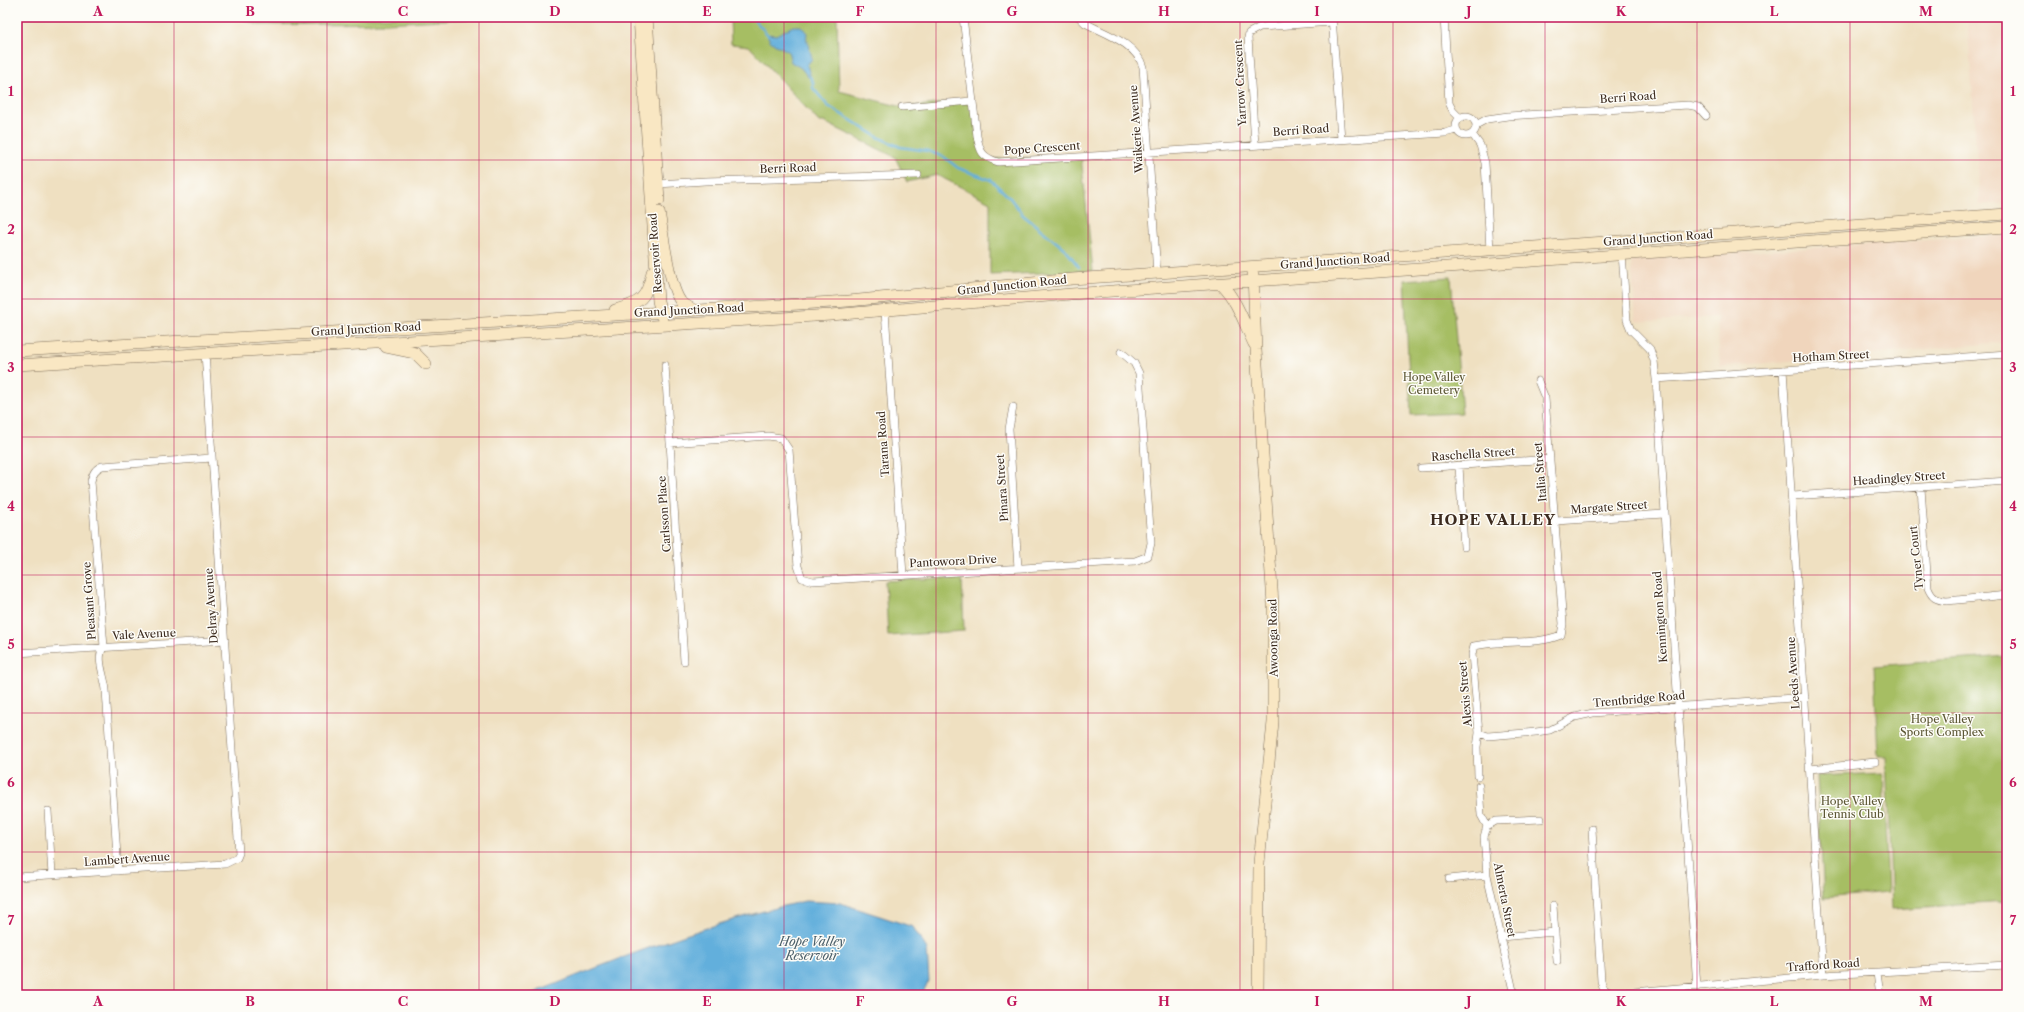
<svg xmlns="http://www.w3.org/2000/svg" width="2024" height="1012" font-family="'Libre Caslon Text',serif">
  <rect width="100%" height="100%" fill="#fdfcf7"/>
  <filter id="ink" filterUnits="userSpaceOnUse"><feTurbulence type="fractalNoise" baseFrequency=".025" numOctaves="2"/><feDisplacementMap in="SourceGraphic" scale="8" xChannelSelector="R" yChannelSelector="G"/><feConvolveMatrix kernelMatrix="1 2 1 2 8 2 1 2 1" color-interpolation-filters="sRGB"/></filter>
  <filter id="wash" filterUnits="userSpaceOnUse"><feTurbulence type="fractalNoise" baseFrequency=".012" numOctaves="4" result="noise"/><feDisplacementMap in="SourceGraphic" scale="16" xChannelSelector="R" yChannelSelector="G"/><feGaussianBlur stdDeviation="0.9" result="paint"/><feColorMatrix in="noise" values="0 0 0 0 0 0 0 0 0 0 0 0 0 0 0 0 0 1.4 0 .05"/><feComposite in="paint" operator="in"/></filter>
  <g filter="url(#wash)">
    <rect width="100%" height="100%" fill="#efe0c1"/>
    <path fill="#f0d5bc" d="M 1967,17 L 2007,17 L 2007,203 L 1980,205 Z
      M 2007,235 L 2007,342 L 1720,367 L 1717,317 L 1636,322 L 1631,260 Z"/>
    <path fill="#a6be64" stroke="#707441" d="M 235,17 L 498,17 L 387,23 L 259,25 Z
      M 730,17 L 837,17 L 839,91 L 902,107 L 972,101 L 980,150 L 987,159 L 1081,156 L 1093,271 L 990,275 L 990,202 L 937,175 L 907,182 L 895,157 L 824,122 L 819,122 L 749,46 L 731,44 Z
      M 1451,277 L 1462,413 L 1411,415 L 1404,280 Z
      M 962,577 L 964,631 L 888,636 L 885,581 Z
      M 2007,656 L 2007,902 L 1892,909 L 1886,757 L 1878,757 L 1874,666 Z
      M 1883,773 L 1888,892 L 1824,898 L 1817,776 Z"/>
    <path fill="#62afdc" stroke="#4e6c7d" d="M 793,26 L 801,26 L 807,33 C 805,43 811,49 812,59 L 807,65 L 811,78 L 808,77 L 801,68 L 791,62 L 788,51 C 779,46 770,45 767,34 L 776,35 Z
      M 805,901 L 840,903 L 913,927 L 927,949 L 929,981 L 921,995 L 529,995 C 619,958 710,922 805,901 Z"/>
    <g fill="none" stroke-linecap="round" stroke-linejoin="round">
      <path stroke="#62afdc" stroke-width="2.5" d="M 752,17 L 768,35
        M 810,77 L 813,82 L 813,88 L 828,106 L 878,137 L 900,147 L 928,151 L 944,157 L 958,168 L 991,180 L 1010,198 L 1023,215 L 1066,250 L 1079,267"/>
    </g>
  </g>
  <g filter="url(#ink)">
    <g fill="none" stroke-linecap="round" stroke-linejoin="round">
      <g stroke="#7a6a57" stroke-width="8">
        <path id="street" d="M 963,17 L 977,136 C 980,152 982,157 998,162 L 1445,133 L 1456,130
          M 1079,17 L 1085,23 C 1106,34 1136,43 1143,67 L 1157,274
          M 1332,17 L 1341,139
          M 1444,17 L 1449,103 L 1453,111 L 1459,117
          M 902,107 L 972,101
          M1456 126a10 10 0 1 1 20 0a10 10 0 1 1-20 0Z
          M 1476,125 L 1487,119 L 1508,116 L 1688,105 L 1698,107 L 1706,116
          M 1472,134 L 1480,145 L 1485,163 L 1490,250
          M 1255,144 L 1248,38 L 1249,33 L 1260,27 L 1332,22
          M 658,184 L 705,181 L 918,175
          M 1622,254 L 1627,320 L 1631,330 L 1650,349 L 1654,361 L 1656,379 L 1697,987
          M 885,311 L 903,575
          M 665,365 L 684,661
          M 1783,370 L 1823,975
          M 1656,379 L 2007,354
          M 1013,407 L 1009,429 L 1018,568
          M 670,443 L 768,436 L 781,438 L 789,450 L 798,566 L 802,578 L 813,581 L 1135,561 L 1148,556 L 1151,543 L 1139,373 L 1134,363 L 1121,352
          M 1459,466 L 1464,547
          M 1421,468 L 1550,459
          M 1921,488 L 1928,588 C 1932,598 1936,600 1947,601 L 2007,595
          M 1793,496 L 2007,481
          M 1556,521 L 1664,514
          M 17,653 L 225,640
          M 1479,733 L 1488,736 L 1536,732 L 1550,730 L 1575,717 L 1593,713 L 1805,697
          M 1810,769 L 1875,762
          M 1478,776 L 1477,747 L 1479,733 L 1472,654 L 1474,646 C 1503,639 1534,646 1561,635 L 1563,624 L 1545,398 L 1538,381
          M 1479,786 L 1481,815 L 1487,826 L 1484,837 L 1487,875 L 1514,995
          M 48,811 L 52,875
          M 1487,826 L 1496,821 L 1541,819
          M 1592,829 L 1601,981 L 1603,988 L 1611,994 L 1823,975 L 2007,965
          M 118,871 L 106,690 C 105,677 95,657 104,647 L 91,481 C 93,473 95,469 102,466 L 212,458
          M 17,877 L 225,864 L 237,858 L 239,853 L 205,353
          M 1449,879 L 1487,875
          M 1553,906 L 1557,961
          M 1501,937 L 1555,932
          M 1877,973 L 1880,995"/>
      </g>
      <g stroke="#7a6a57" stroke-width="12">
        <path id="secondary" d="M 639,17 L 658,301 L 662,317
          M 647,17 L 659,200
          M 659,212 C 663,233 669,287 681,302 C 685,305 690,308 694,310
          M 1253,274 L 1256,350 L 1273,604 L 1273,722 L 1259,863 L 1258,995
          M 1221,284 C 1237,300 1244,323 1254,344
          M 615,310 C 640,303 647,299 652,272
          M 386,347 L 415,353 L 426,364
          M 17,351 L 849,301 L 1072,279 L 2007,214
          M 17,365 L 831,315 L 1071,294 L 2007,227"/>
      </g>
      <use href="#street" stroke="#fff" stroke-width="7"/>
      <use href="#secondary" stroke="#f9e7c3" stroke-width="11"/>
    </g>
  </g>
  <path fill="none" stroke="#c2185b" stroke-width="1" stroke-opacity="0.55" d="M 174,17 L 174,995M 327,17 L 327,995M 479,17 L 479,995M 631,17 L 631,995M 784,17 L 784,995M 936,17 L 936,995M 1088,17 L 1088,995M 1240,17 L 1240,995M 1393,17 L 1393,995M 1545,17 L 1545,995M 1697,17 L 1697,995M 1850,17 L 1850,995M 17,160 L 2007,160M 17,299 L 2007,299M 17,437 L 2007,437M 17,575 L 2007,575M 17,713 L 2007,713M 17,852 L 2007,852"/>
  <g text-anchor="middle" stroke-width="3" stroke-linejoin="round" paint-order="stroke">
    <g font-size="11" fill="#3b2a1e" stroke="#fdfcf7">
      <text transform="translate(1240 83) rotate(-93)" y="4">Yarrow Crescent</text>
      <text transform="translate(1628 97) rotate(-4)" y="4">Berri Road</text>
      <text transform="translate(1136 129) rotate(-94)" y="4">Waikerie Avenue</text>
      <text transform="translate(1301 130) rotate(-4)" y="4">Berri Road</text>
      <text transform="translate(1042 148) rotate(-4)" y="4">Pope Crescent</text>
      <text transform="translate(788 168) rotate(-2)" y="4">Berri Road</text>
      <text transform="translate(1658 238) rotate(-4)" y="4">Grand Junction Road</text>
      <text transform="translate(655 253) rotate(-94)" y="4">Reservoir Road</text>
      <text transform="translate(1335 261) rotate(-4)" y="4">Grand Junction Road</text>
      <text transform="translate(1012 285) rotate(-6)" y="4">Grand Junction Road</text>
      <text transform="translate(689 310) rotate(-3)" y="4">Grand Junction Road</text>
      <text transform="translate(366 329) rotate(-3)" y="4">Grand Junction Road</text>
      <text transform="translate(1831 356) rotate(-3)" y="4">Hotham Street</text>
      <text transform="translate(883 444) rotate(-94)" y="4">Tarana Road</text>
      <text transform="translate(1473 454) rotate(-4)" y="4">Raschella Street</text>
      <text transform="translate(1540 472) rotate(-95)" y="4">Italia Street</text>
      <text transform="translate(1899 478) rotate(-4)" y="4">Headingley Street</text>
      <text transform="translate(1002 488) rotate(-94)" y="4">Pinara Street</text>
      <text transform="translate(1609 507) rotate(-4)" y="4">Margate Street</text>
      <text transform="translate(664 514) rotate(-94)" y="4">Carlsson Place</text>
      <text transform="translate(1916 558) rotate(-96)" y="4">Tyner Court</text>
      <text transform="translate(953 561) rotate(-3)" y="4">Pantowora Drive</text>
      <text transform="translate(89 601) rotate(-94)" y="4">Pleasant Grove</text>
      <text transform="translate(211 606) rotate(-94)" y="4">Delray Avenue</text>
      <text transform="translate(1660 617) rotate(-94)" y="4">Kennington Road</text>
      <text transform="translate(144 634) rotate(-3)" y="4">Vale Avenue</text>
      <text transform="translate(1273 638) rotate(-91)" y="4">Awoonga Road</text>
      <text transform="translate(1793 673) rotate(-94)" y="4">Leeds Avenue</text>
      <text transform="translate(1465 694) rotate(-95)" y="4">Alexis Street</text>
      <text transform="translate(1639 699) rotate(-5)" y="4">Trentbridge Road</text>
      <text transform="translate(127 859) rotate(-4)" y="4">Lambert Avenue</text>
      <text transform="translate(1505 900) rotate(79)" y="4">Almerta Street</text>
      <text transform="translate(1823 965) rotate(-4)" y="4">Trafford Road</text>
    </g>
    <g font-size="11" fill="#5b5633" stroke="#fdfcf7">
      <text x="1434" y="381">Hope Valley<tspan x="1434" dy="13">Cemetery</tspan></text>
      <text x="1942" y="723">Hope Valley<tspan x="1942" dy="13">Sports Complex</tspan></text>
      <text x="1852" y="805">Hope Valley<tspan x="1852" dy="13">Tennis Club</tspan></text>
    </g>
    <g font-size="12" font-style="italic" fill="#4b5f6a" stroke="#fdfcf7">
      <text x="812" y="946">Hope Valley<tspan x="812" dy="14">Reservoir</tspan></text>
    </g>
    <g font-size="15" font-weight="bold" letter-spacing="1" fill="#3b2a1e" stroke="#fdfcf7">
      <text x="1493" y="525">HOPE VALLEY</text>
    </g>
  </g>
  <rect width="2024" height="1012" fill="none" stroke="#fdfcf7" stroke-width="44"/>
  <rect x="22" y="22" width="1980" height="968" fill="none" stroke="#c2185b" stroke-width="1.5"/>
  <g font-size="13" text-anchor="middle" font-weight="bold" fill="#c2185b">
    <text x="98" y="16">A</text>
    <text x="250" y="16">B</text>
    <text x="403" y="16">C</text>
    <text x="555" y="16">D</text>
    <text x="707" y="16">E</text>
    <text x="860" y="16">F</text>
    <text x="1012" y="16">G</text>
    <text x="1164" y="16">H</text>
    <text x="1317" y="16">I</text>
    <text x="1469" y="16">J</text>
    <text x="1621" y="16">K</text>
    <text x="1774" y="16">L</text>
    <text x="1926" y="16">M</text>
    <text x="11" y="96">1</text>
    <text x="2013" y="96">1</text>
    <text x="11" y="234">2</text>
    <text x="2013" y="234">2</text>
    <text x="11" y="372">3</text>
    <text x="2013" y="372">3</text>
    <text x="11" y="511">4</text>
    <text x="2013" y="511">4</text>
    <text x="11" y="649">5</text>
    <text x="2013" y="649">5</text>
    <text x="11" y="787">6</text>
    <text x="2013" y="787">6</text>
    <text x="11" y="925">7</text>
    <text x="2013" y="925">7</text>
    <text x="98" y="1006">A</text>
    <text x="250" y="1006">B</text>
    <text x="403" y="1006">C</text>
    <text x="555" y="1006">D</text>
    <text x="707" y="1006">E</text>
    <text x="860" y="1006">F</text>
    <text x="1012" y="1006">G</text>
    <text x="1164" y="1006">H</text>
    <text x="1317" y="1006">I</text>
    <text x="1469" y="1006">J</text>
    <text x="1621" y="1006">K</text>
    <text x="1774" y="1006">L</text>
    <text x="1926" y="1006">M</text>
  </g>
</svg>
